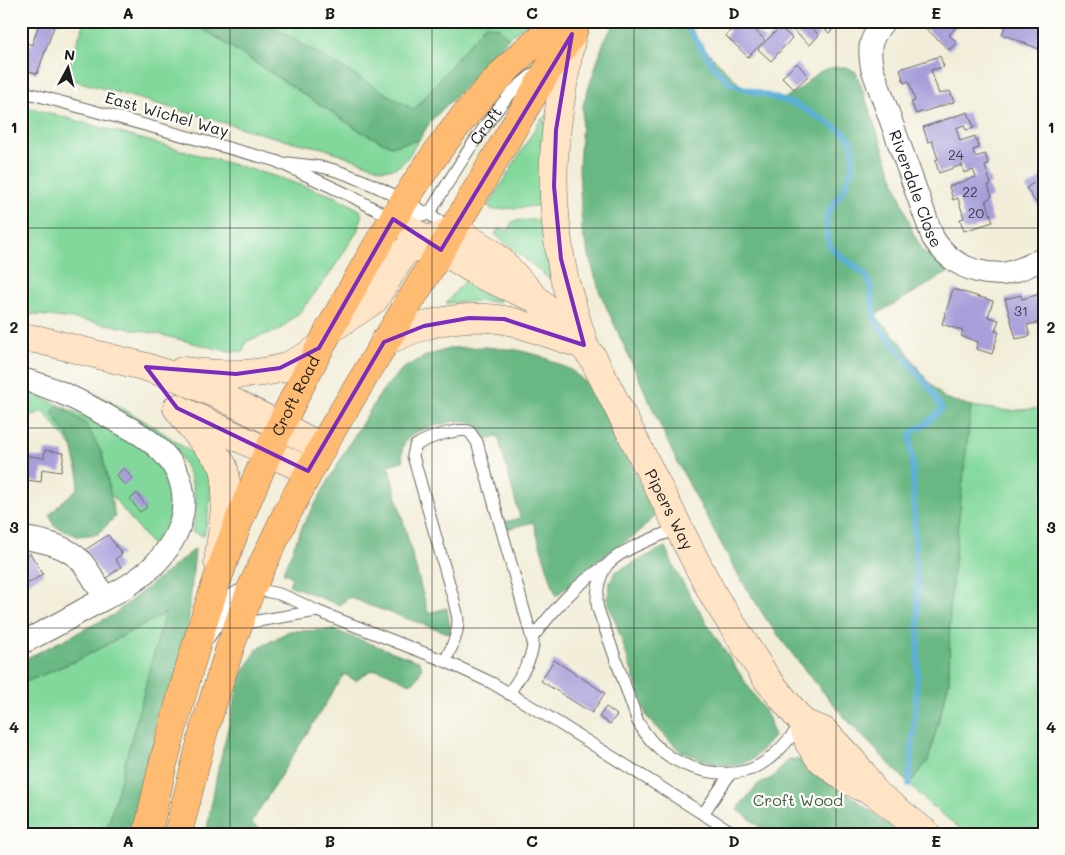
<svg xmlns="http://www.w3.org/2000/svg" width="1065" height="855" font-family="Mali,sans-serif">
  <rect width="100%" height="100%" fill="#fdfcf7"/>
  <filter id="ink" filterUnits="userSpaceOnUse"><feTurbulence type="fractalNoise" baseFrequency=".02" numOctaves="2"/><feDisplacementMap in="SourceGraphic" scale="10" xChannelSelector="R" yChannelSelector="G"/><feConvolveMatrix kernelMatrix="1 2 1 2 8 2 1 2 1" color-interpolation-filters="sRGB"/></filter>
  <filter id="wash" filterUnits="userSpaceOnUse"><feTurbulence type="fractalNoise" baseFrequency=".0096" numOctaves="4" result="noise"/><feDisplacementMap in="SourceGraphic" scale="20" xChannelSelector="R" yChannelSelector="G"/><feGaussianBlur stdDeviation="1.12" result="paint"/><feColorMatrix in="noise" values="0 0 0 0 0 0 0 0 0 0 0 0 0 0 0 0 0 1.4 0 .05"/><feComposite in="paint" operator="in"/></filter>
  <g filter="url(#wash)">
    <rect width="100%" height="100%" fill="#f2edd8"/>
    <path fill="#82d89b" stroke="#4f7a5c" d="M 85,21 L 191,21 L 362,132 L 391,146 L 419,140 C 407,156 405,171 381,169 L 323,148 L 288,141 L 66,78 L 67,76 L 66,71 Z
      M 263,21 L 519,21 L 528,23 L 508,38 L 499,28 L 485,25 L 414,111 Z
      M 24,106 L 274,176 L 337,197 L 360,210 L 362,217 L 357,232 L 327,278 L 299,313 L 278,331 L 257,337 L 246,342 L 243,352 L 222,350 L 153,333 L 90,321 L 21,313 L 21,113 Z
      M 544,117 L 547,205 L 493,210 L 488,206 L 541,119 Z
      M 547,219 L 552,281 L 496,235 L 496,232 L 498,229 L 509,231 L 511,223 L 514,221 Z
      M 467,278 L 501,297 L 499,302 L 481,301 L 446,303 Z
      M 82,391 L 89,391 C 120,407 150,423 178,443 C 189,451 203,459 208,472 C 215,487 207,520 204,536 L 192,532 C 200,501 193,466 168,443 C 158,433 145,427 133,420 C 116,410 99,400 82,391 Z
      M 21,392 L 36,395 L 117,431 L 139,443 L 165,466 L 176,502 L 161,546 L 152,545 L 43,411 L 21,420 Z
      M 971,406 L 1008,411 L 1044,408 L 1044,834 L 967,834 L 929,804 L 909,784 L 928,761 L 949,682 L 949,602 Z
      M 165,613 L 106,834 L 21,834 L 21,684 L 80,659 Z"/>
    <path fill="#69b883" stroke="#426a50" d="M 191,21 L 263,21 L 414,110 L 485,25 L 499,28 L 508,38 L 493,58 L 430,122 L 419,140 L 391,146 L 362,132 Z
      M 617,21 L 678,21 L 743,88 L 779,102 L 801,88 L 812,77 L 823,70 L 836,67 L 847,67 L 856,72 L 913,233 L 924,252 L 949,272 L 875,315 L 902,344 L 921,373 L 944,398 L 971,406 L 950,602 L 949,681 L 928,761 L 909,784 L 845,718 L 803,668 L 768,622 L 737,573 L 676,460 L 600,293 L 582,231 L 579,168 L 583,105 L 605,38 Z
      M 486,347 L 517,350 L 541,356 L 571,370 L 591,387 L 611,418 L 655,516 L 637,534 L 610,552 L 593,565 L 556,596 L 533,522 L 507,529 L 505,522 L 520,518 L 498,436 L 482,440 C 475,416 459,419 439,425 C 419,430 398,435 403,461 L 388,465 L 428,613 L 447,608 L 451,634 L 368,605 L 350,597 L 339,605 L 289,585 L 292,577 L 283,572 L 302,527 L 351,441 L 382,391 L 402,369 L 426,356 L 452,348 Z
      M 59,405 L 86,424 L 102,453 L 115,517 L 98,534 L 77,536 L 54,526 L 50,515 L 63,501 L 77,489 L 79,477 L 71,441 L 53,415 L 53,410 Z
      M 665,547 L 677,573 L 711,630 L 769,718 L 774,737 L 753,759 L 739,765 L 716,765 L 700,759 L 679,750 L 647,717 L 617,626 L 607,600 L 610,583 L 615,572 Z
      M 195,549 L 187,637 L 151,764 L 133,834 L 106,834 L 165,613 L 80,659 L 21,684 L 21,661 L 113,615 Z
      M 334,630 L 420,662 C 424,670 418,676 414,682 L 408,683 C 386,674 379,660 356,681 L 344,674 L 251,823 L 263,831 L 262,834 L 206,834 L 217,774 L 240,678 L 257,649 L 289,631 Z
      M 789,759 L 798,760 L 826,776 L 900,834 L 769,834 L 737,809 L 758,784 L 773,777 Z"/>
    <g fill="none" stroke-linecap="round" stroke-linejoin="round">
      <path stroke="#5cb0d8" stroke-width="6" d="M 682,21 L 690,31 L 715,68 L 730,83 L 743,88 L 797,105 L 844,132 L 851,141 L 853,155 L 852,167 L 845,187 L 826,216 L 828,242 L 833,250 L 865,274 L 870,284 L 874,315 L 879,327 L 929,387 L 942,409 L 925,425 L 914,430 L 910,437 C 914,472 914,508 915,543 C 915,565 918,587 918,608 C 920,665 914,727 909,784"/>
    </g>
    <g id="blocks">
      <path fill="#a89fda" d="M 40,21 L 61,21 L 55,24 L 37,74 L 21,68 L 21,51 L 25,42 L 32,45 Z
        M 720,21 L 746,21 L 765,40 L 748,57 L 726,36 L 730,31 Z
        M 788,21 L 810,21 L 807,24 L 819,35 L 810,45 L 786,24 Z
        M 816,21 L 837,21 L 839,23 L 829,33 Z
        M 918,21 L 961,21 L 949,35 L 957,42 L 949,50 Z
        M 1018,21 L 1034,21 L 1044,25 L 1044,51 L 1002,34 L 1007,22 L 1016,26 Z
        M 780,27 L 792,38 L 771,61 L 758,49 Z
        M 940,56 L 944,67 L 931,70 L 939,94 L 950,91 L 954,102 L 916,114 L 911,102 L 915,101 L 909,81 L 904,83 L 900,69 Z
        M 797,63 L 808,76 L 794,89 L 782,77 Z
        M 968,112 L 974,128 L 966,130 L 964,125 L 956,128 L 960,141 L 975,136 L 979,148 L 973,150 L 975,157 L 985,154 L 989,165 L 985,166 L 991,184 L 988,185 L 992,197 L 986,200 L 993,222 L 964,231 L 960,219 L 964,218 L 958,198 L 953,200 L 949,186 L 976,177 L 973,170 L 964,173 L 962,165 L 939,173 L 935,160 L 938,159 L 932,141 L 928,142 L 923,127 Z
        M 1044,176 L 1044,214 L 1026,188 Z
        M 953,289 L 993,301 L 988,317 L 999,320 L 995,331 L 999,332 L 992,354 L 976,349 L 978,342 L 961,336 L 963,331 L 942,324 Z
        M 1044,289 L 1044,321 L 1027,325 L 1030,336 L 1016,339 L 1005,299 L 1021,295 L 1022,299 L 1040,294 L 1039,291 Z
        M 45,450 L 64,453 L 61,472 L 42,469 L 41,482 L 27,480 L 26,485 L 21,484 L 21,455 L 44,458 Z
        M 124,468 L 133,479 L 124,485 L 116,475 Z
        M 137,493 L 147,507 L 140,512 L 130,499 Z
        M 108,535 L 122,554 L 115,559 L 121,567 L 105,579 L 85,550 Z
        M 21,548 L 26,556 L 30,553 L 43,574 L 21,588 Z
        M 554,660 L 605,693 L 592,713 L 541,681 Z
        M 606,707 L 617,715 L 610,724 L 599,717 Z"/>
    </g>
  </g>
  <g filter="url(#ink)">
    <use href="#blocks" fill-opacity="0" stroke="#67655e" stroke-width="1"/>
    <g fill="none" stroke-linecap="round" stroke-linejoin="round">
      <g stroke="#67655e" stroke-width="13">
        <g id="service">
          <path d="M 21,91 L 276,161 L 351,196 L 393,219 L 429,214"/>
          <path d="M 288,163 C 303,165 319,165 334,170 C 376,183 415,206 452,228"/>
          <path id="s1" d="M 429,214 C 454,173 479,130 511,93 C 519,85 528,78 537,71"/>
          <path d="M 678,528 C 658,537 623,548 608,564 C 599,575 595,596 598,609 L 638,722 C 655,753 684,770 719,773 C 733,774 748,772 760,765 C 777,755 789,739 801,725"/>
          <path d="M 240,624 L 317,611"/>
          <path d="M 532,638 C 554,610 576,583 607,565"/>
          <path d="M 208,639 L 225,614 L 233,594 L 238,591 L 255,589 L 279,594 L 292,599 L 317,611 L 445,661 L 492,683 L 552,719 L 735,834"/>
          <path d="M 445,661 C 451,649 458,635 458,621 C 458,615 455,607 454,601 L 413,456 L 415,446 C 427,438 455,428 469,431 L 477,442 L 533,642 C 533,661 518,678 509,694"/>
          <path d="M 703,814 L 730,774"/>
        </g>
      </g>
      <g stroke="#67655e" stroke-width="24">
        <g id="minor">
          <path id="s2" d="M 884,21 C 870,39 868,46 872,68 L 933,238 C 945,257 964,270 987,273 C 992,273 998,274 1003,274 C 1018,271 1031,265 1044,258"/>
          <path d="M 21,379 C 55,387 88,405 118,422 C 132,429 145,436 157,447 C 196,482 189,528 155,564 C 136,584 109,596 85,609 C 64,621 43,633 21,643"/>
          <path d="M 21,538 C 41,540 64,545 79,559 C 90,570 97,586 105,598"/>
        </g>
      </g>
      <g stroke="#67655e" stroke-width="29">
        <g id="secondary">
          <path d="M 572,34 C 565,75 556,117 554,158 C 552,196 556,235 563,272 C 568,295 576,318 583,341"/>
          <path d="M 393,219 L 483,276 L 527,295"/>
          <path id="s3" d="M 329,330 L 374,300 L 404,252 L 453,229 L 490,252 L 502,262 L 535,298 L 569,328 L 593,358 L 696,562 L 715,598 L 767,679 L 803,723 L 809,743 L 819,758 L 845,778 L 859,786 L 874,792 L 927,834"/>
          <path d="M 21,337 L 40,340 L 146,367 L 176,377 L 225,398 L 322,447"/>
          <path d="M 384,342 C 397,336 411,330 424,326 C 453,317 486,315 514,322 L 580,344"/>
          <path d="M 182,371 C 214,375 250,377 282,368 C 295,363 307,356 319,348"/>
          <path d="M 177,408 C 186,419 194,431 203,441 C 210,449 218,456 223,466 C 231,485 221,539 218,562"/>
          <path d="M 183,411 L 308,471"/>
          <path d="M 803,723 L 824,731 L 853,762 L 862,773 L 871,787"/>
        </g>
      </g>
      <g stroke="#67655e" stroke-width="29">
        <g id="primary">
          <path id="s4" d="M 147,834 C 154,808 158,782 165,757 C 185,682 206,606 234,534 C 268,444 312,359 360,275 C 415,178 471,91 561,21"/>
          <path d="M 178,834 L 204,730 L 230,648 L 251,589 L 287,513 L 330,433 L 441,250 L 550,66 L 572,34 L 577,21"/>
        </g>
      </g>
      <use href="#service" stroke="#fff" stroke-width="11"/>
      <use href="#minor" stroke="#fff" stroke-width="22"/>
      <use href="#secondary" stroke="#ffe4c6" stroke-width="28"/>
      <use href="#primary" stroke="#ffbb71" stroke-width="28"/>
    </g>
  </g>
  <path fill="none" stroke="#7b2cbf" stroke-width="4" stroke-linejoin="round" d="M 572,34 L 556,130 L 554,186 L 561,259 L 584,345 L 504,319 L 469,318 L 424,326 L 384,342 L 308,471 L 177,408 L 146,367 L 236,374 L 280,368 L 319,348 L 393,219 L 441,250 Z"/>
  <path fill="none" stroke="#1c1c1c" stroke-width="1" stroke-opacity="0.55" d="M 230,21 L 230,834M 432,21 L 432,834M 634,21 L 634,834M 836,21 L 836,834M 21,228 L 1044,228M 21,428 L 1044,428M 21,628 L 1044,628"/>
  <g text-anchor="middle" stroke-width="4.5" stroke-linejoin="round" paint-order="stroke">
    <g font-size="14" fill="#3f3d4c">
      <text x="956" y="160">24</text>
      <text x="970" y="197">22</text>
      <text x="976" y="218">20</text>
      <text x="1021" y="316">31</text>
    </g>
    <g font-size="16" fill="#1c1c1c" stroke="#fdfcf7">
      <text transform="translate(167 114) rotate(16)" y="6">East Wichel Way</text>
      <text dy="6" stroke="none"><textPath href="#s1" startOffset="105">Croft</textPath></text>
      <text dy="6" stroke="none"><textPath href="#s2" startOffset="179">Riverdale Close</textPath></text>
      <text dy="6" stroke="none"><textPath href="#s4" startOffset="464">Croft Road</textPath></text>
      <text dy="6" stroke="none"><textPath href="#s3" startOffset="526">Pipers Way</textPath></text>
    </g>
    <g font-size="16" fill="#405e48" stroke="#fdfcf7">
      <text x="798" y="806">Croft Wood</text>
    </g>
  </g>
  <rect width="1065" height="855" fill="none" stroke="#fdfcf7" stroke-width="55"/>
  <g transform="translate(68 68) rotate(7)" stroke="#fdfcf7" stroke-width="4" paint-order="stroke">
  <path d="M0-4L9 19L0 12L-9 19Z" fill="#1c1c1c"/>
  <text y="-8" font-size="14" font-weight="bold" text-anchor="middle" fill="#1c1c1c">N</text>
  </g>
  <rect x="28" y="28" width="1010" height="800" fill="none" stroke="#1c1c1c" stroke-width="2"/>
  <g font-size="16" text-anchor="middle" font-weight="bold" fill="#1c1c1c">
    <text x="128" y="19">A</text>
    <text x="330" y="19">B</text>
    <text x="532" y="19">C</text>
    <text x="734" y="19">D</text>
    <text x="936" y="19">E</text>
    <text x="14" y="133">1</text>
    <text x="1051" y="133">1</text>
    <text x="14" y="333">2</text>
    <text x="1051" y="333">2</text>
    <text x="14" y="533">3</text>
    <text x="1051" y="533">3</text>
    <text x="14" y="733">4</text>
    <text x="1051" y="733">4</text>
    <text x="128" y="847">A</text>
    <text x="330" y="847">B</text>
    <text x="532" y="847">C</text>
    <text x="734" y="847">D</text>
    <text x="936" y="847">E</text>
  </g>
</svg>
